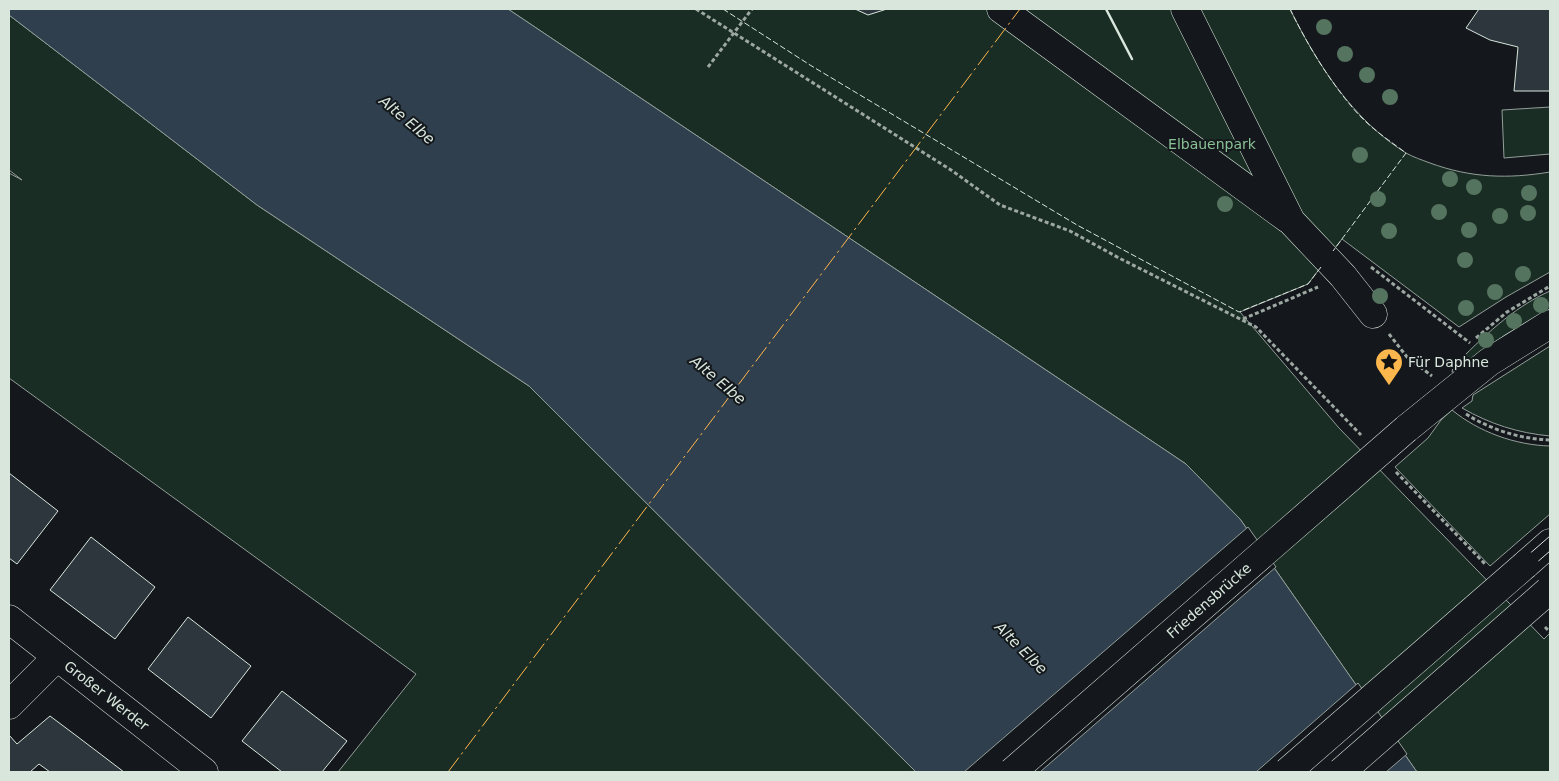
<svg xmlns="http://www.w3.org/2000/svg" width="1559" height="781" font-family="'DejaVu Sans',sans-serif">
  <rect width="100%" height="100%" fill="#14181c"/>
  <path fill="#1a2d24" stroke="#939e99" d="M 508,9 L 1290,9 C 1317,64 1353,120 1406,153 C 1413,157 1422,160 1430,163 C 1471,178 1508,179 1550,172 L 1550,272 L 1506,297 L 1459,327 L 1342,239 L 1308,284 L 1240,312 L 1339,428 L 1544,639 L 1550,633 L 1550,772 L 1417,772 L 1240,519 L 1186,464 Z
    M 9,15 L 257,205 L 529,386 L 916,772 L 338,772 L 416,674 L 9,378 L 9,173 L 22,180 L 9,170 Z
    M 1550,107 L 1550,154 L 1504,158 L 1502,110 Z
    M 1550,291 L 1550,309 L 1505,335 L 1454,372 L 1452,372 L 1453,367 C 1482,338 1512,308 1550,291 Z
    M 1550,346 L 1550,436 C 1518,433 1490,424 1462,408 L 1472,401 L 1473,395 Z
    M 1452,410 C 1479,432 1515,445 1550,446 L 1550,514 L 1490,566 L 1395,467 L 1428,438 L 1441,420 Z"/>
  <path fill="#2f3f4d" stroke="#939e99" d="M 9,9 L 508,9 L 1186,464 L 1240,519 L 1417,772 L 916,772 L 529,386 L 257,205 L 9,15 Z"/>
  <path fill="#14181c" stroke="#939e99" d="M 1248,527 L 1276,567 L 1040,772 L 964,772 Z
    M 1358,683 L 1407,754 L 1386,772 L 1256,772 Z"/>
  <path fill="#2c363c" stroke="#d8e6dc" d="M 855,9 L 887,9 L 868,15 Z
    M 1479,9 L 1550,9 L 1550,91 L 1514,91 L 1518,47 L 1490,40 L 1466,28 Z
    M 9,473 L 58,511 L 17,564 L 9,558 Z
    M 91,537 L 155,587 L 115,639 L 50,590 Z
    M 188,617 L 251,666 L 211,718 L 148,669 Z
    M 282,691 L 347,741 L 322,772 L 282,772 L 242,741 Z
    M 50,716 L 78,737 L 124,772 L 50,772 L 39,764 L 30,772 L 9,772 L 9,735 L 17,744 Z"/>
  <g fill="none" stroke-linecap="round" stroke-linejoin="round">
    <g stroke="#d8e6dc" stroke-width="29">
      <g id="minor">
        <path d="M 1001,9 L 1288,219"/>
        <path d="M 1185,9 L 1291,221 L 1343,276 L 1373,314"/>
        <path d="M 1525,565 L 1550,543"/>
        <path id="s1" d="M 9,619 L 204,772"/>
        <path d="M 9,705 L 57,657"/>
      </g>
    </g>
    <g stroke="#d8e6dc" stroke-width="29">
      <path id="major" d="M 1406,429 L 1489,362 L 1550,324"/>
    </g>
    <path stroke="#9da8a2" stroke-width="3" stroke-dasharray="4 2.5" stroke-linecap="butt" d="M 696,9 L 951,170 L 1000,205 L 1070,231 L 1119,258 L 1256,327 L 1361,435
      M 1371,267 L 1470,343
      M 1243,319 L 1318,287
      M 1389,334 L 1407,357 L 1432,376
      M 1476,338 L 1507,312 L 1550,286
      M 1466,414 C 1491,430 1521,439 1550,440
      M 1396,472 L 1486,565
      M 1545,627 L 1550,632"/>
    <use href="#minor" stroke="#14181c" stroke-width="28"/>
    <use href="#major" stroke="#14181c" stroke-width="28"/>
    <path stroke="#d8e6dc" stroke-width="1" d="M 1279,772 L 1550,536
      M 1296,772 L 1550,551"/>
    <g stroke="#d8e6dc" stroke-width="29" stroke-linecap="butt">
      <path id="minor-bridge" d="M 1287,772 L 1525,565"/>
    </g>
    <g stroke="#d8e6dc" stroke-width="29" stroke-linecap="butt">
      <g id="major-bridge">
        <path id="s2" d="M 1012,772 L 1406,429"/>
        <path d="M 1341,772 L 1548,591"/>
      </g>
    </g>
    <path stroke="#9da8a2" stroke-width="3" stroke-dasharray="4 2.5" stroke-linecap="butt" d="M 708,67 L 752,9"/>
    <use href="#minor-bridge" stroke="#14181c" stroke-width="28"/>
    <use href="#major-bridge" stroke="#14181c" stroke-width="28"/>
    <path stroke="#d8e6dc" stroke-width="1" stroke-dasharray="6 2.5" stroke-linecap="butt" d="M 723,9 L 810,65 L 1077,225 L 1239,312 L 1308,284 L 1321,267
      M 1290,9 C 1308,46 1331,84 1359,115 C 1373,130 1390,141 1406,153 L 1333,251"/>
    <path stroke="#d8e6dc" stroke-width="2.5" d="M 1106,9 L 1132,59"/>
    <path stroke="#ffb74d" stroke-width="1" stroke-dasharray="18 4 2.5 4" stroke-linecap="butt" d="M 448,772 L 1020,9"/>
  </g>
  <g fill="#55745f">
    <circle cx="1324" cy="27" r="8"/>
    <circle cx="1345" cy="54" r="8"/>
    <circle cx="1367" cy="75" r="8"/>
    <circle cx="1390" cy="97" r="8"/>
    <circle cx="1360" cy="155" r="8"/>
    <circle cx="1450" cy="179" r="8"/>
    <circle cx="1474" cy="187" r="8"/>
    <circle cx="1529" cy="193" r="8"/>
    <circle cx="1378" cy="199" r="8"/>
    <circle cx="1225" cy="204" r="8"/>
    <circle cx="1439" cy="212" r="8"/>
    <circle cx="1528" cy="213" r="8"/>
    <circle cx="1500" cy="216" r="8"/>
    <circle cx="1469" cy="230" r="8"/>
    <circle cx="1389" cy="231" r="8"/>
    <circle cx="1465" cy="260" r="8"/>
    <circle cx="1523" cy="274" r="8"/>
    <circle cx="1495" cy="292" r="8"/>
    <circle cx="1380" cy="296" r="8"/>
    <circle cx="1541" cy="305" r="8"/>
    <circle cx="1466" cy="308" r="8"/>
    <circle cx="1514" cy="321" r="8"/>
    <circle cx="1486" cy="340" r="8"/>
  </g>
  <defs>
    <g id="sight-pin" transform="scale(1.4375)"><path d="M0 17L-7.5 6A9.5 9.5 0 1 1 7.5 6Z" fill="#ffb74d" stroke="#14181c"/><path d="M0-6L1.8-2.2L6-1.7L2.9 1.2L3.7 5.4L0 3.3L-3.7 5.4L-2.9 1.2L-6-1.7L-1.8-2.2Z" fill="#111"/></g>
  </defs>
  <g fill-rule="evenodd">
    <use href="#sight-pin" x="1389" y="362"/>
  </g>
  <g text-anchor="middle" stroke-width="4" stroke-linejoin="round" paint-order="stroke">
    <g font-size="14" fill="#8ac095" stroke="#14181c">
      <text x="1212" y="149">Elbauenpark</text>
    </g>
    <g font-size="14" fill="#d8e6dc" stroke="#14181c" text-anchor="start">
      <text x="1408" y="367">Für Daphne</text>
    </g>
    <g font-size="14" fill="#d8e6dc" stroke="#14181c">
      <text dy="5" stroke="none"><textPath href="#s2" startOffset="261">Friedensbrücke</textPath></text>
      <text dy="5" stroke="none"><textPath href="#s1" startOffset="124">Großer Werder</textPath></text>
    </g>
    <g font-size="15" font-style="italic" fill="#d8e6dc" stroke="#14181c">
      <text transform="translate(407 120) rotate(40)" y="5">Alte Elbe</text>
      <text transform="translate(718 380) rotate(40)" y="5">Alte Elbe</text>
      <text transform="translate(1021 648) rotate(45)" y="5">Alte Elbe</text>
    </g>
  </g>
  <rect width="1559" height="781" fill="none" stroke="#d8e6dc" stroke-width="20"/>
</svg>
